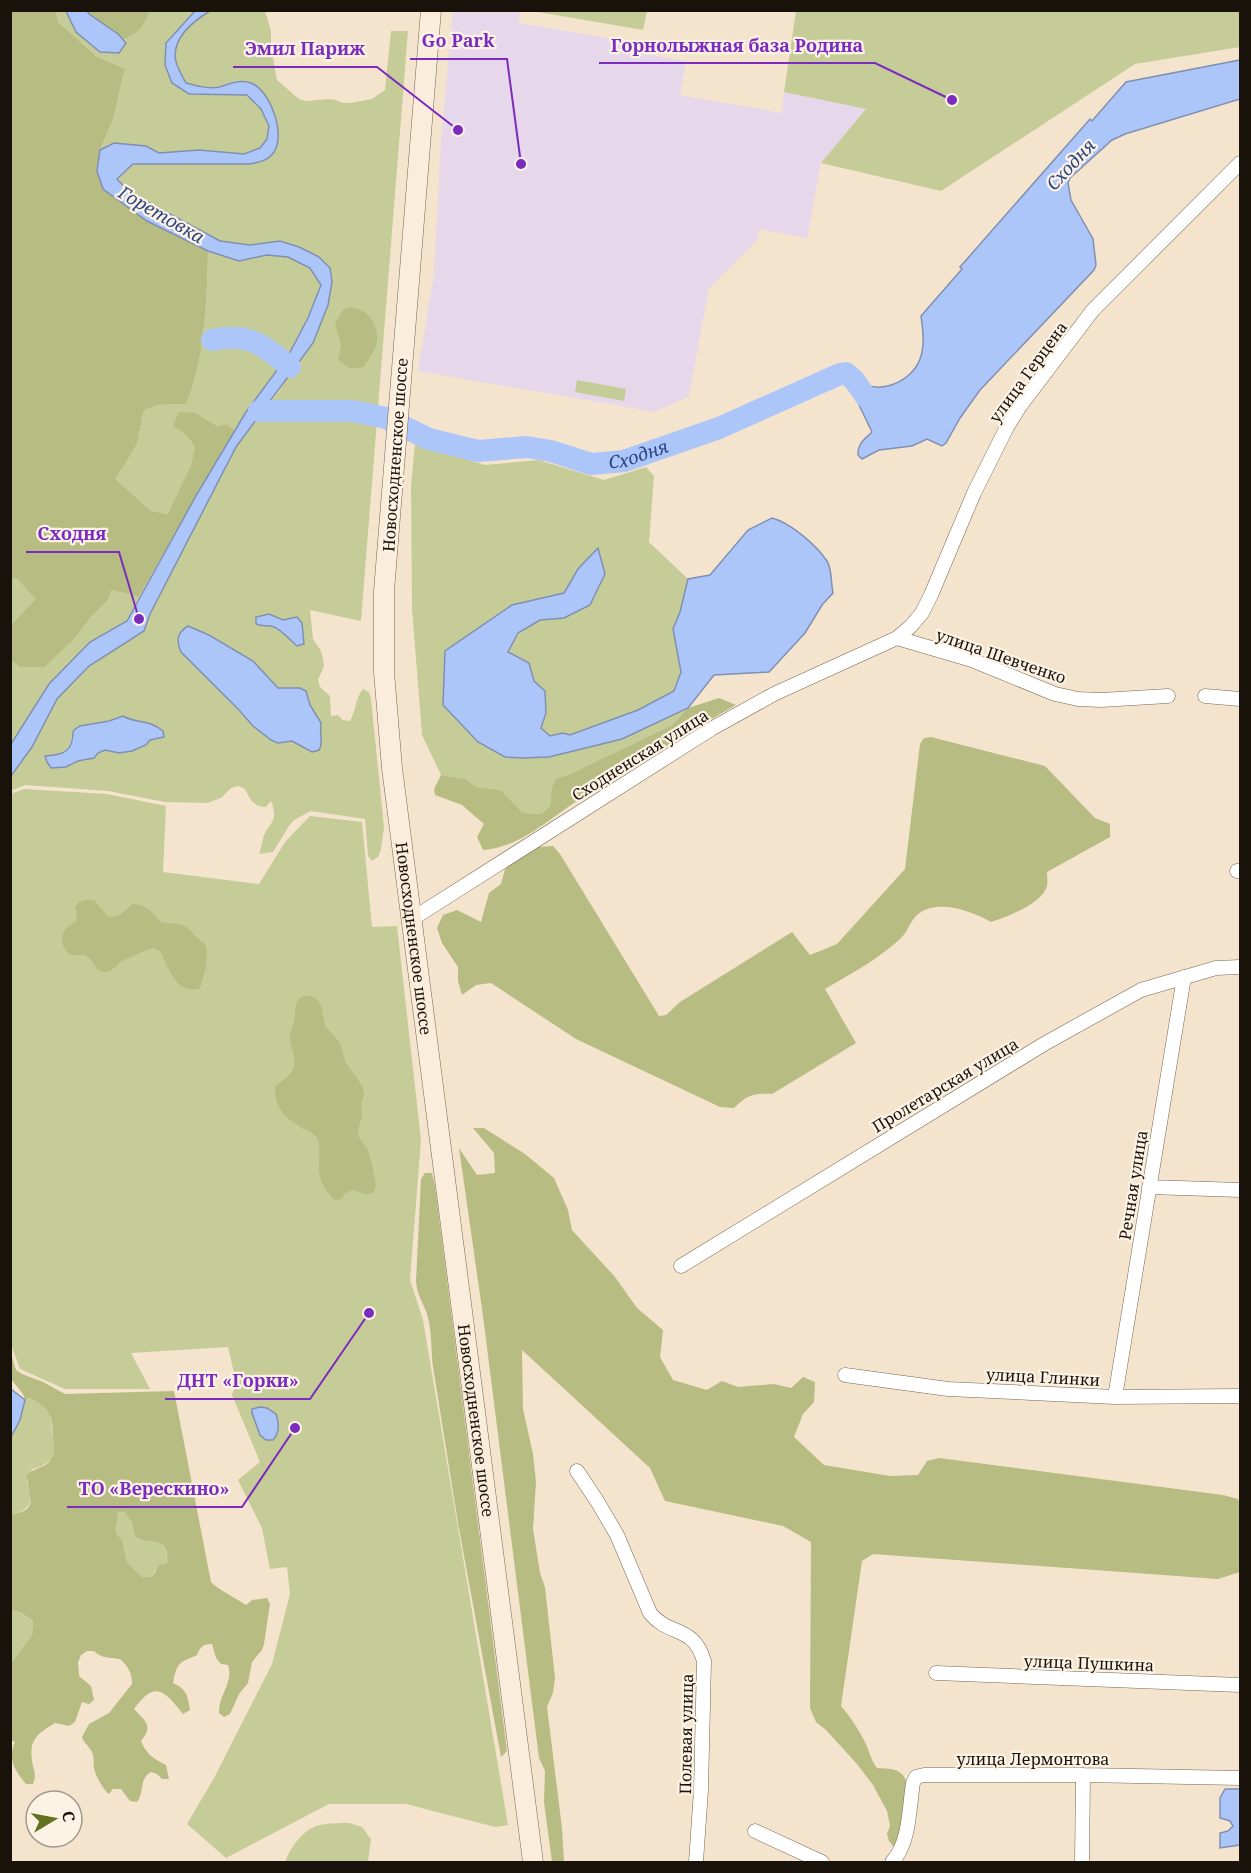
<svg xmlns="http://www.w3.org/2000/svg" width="1251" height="1873" font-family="'Noto Serif',serif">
  <rect width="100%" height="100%" fill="#f5e4cd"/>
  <path fill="#e6d7ea" d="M 453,11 L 520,11 L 519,23 L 625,41 L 624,50 L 686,61 L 680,95 L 782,113 L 784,92 L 867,109 L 821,163 L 807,238 L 759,229 L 758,239 L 709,288 L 689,396 L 655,412 L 418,371 L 434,275 L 441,141 Z"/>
  <path fill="#c5cc97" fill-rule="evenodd" d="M 56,11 L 66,11 L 76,32 L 100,52 L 118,53 L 126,43 L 123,40 C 139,33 144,27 150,11 L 195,11 L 166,43 L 172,83 L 209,95 L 247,95 L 261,109 L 269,126 L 267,139 L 260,148 L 244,154 L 199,150 L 159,153 L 145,146 L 114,143 L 100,150 L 113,119 L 125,69 L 96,56 L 58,22 Z
    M 210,11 L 265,11 L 271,31 L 271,46 L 277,80 L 299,99 L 306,101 L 329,99 L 336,100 L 343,103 L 350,103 L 372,99 L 385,90 L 391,31 L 408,31 L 361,621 L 310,610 L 313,639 L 321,651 L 323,659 L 324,666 L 318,680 L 320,687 L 330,696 L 331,716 L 338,715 L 343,720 L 350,721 C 356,711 355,698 363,689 L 369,692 L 371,699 L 384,827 L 381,849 L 378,857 L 372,861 L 368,856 L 365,819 L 311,811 L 294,820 L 289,826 L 273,852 L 259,854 C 261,849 261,845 263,839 C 267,822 280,824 271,801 L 266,807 C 253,807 250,799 245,789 L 238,786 L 231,788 L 221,798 L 207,803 L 165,802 L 108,791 L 25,785 L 11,791 L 11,776 L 32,747 L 57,699 L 89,666 L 144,631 L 150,614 L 236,447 L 279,391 L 294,367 L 328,305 L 319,257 L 299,247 L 280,241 L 250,245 L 220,241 L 129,192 L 117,179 L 133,164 L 250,164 L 278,124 C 271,106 262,80 238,81 C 232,81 226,85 220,86 C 209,89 197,86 186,83 C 182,75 175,65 175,56 C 174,35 195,20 210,11 ZM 341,345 L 375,349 C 365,359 366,365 350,369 L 338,360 ZM 188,626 L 209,634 L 253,661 L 278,688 L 300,688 L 308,698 L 310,705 L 321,723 L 320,730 L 322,744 L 312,752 L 292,741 L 278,742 L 271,740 L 253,726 L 209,679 L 188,658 L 182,630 ZM 122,716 L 136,721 L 143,721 L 157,740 L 150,740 L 146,745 L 132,751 L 119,753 L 105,750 L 85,761 L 78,761 L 72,765 L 45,756 C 58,754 71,753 71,737 L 101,723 Z
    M 532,11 L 532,10 L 647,11 L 643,30 Z
    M 796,11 L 1240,11 L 1240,47 L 1135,64 L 941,191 L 821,163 L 866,109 L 784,92 Z
    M 208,251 L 239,261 L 267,255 L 288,257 L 310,268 L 321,284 C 312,308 303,331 289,353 C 273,380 251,404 235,431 L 227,424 L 217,426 L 196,413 L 173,426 L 187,436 L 195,447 L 191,465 L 169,514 L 151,511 L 114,479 L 137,444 L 144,410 L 158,405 L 186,404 C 205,362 207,298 208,251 Z
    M 577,380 L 626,389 L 624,401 L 575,392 Z
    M 415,443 L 485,465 L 539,460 L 604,480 L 646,467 L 654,476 L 649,542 L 688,579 L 680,612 L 673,629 L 681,672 L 674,691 L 638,710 L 570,735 L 563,733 L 550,736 L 541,728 L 546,713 L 545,691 L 534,681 L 529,663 L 507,652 C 523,623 532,620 564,618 L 578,569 L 564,593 L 512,605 L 445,651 L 549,757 L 622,739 L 688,708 L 672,725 L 568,775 L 556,778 L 552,787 L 550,806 L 541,814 L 523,813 L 499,790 L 476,787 L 466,779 L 441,775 L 422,735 L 412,608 L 411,486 Z
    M 16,578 L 37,599 L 11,625 L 11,580 Z
    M 112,590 L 139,597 L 127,621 L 90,642 L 49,684 L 11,744 L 11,660 L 21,667 L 76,637 L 90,618 L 108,600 Z
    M 24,789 L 107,794 L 166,806 L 163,872 L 259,884 L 285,842 L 310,816 L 362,822 L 372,927 L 397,926 L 421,1140 L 410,1280 L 423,1320 L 508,1825 L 495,1827 L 406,1804 L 329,1804 L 226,1858 L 187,1824 L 214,1778 L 272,1664 L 290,1594 L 287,1567 L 270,1569 L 262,1528 L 238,1480 L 260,1462 L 232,1395 L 234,1388 L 230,1383 L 235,1377 L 228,1347 L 131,1353 L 150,1389 L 65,1389 L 20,1369 L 10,1342 L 10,794 Z
    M 29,1398 C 51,1406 51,1414 52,1435 C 53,1438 55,1441 55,1444 C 58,1459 44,1467 32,1469 C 30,1473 27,1479 27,1483 C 28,1486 30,1489 31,1492 C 33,1506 23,1513 11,1514 L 11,1437 L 20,1420 L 25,1400 Z
    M 124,1510 L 132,1523 L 135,1537 C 150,1546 169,1534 167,1564 L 155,1570 L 152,1577 L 142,1577 L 127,1562 L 122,1541 L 117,1535 L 115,1528 L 118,1520 L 117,1512 Z
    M 11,1610 L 20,1613 L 33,1621 L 32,1635 L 11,1663 Z
    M 349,1823 L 362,1827 L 371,1839 L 368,1862 L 285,1862 C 290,1848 304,1828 320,1825 C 330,1823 340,1823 349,1823 Z"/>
  <path fill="#b6bc82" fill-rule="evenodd" d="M 11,11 L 56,11 L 58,22 L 96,56 L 125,69 L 113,119 L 100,150 L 97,171 L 147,221 L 208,251 C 207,298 205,361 186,404 L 158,405 L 144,410 L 137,444 L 115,479 L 151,511 L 168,514 L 191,465 L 195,447 L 187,436 L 173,426 L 179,412 L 196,413 L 217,426 L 227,424 L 235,431 L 197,494 L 139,597 L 112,590 L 108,600 L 90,618 L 76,637 L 44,667 L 20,667 L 11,660 L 11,625 L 36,599 L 16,578 L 10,580 Z
    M 87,11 L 150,11 C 144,27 139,33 123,40 L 118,34 L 89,14 Z
    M 349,307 C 369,309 381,326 376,346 C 374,352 367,361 364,367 L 350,369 L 338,360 L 341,345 L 335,324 L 342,311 Z
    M 719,698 L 736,705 C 685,734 636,764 586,795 C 553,815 523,847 483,850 L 477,837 L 484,824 L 462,805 L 435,795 L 434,789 L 441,775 L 466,779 L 476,787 L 500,790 L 523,813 L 541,814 L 550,806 L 552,787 L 556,778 L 568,775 L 672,725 L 688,708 Z
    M 931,737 L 1045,766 L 1095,818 L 1110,824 L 1110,837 L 1047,872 C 1047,876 1048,882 1047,886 C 1043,903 1007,917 991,922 C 972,911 936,898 917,915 C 910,921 908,931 902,937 C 896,943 887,950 880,955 C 863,968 843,978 825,989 L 856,1043 L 772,1094 C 753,1093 747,1095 734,1108 L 720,1107 L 576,1039 L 491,983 L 476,985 L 462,995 L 458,981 L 458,967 L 442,943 L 437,928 L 443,915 L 457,910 L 481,922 L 489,893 L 501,884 L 505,869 L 513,861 L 538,847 L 553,846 L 560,854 L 659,1016 L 666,1015 L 680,1002 L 792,932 L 810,955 L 837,944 L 905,869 L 920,744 L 924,738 Z
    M 86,900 L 94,900 L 108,917 C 119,918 124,912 132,904 C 145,903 153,913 161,922 C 169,924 179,922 186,927 C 194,932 195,939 205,944 L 207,952 L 206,967 L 200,988 C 176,996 169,968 160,951 L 153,948 C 143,951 134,956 124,960 C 117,963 114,972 105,972 C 94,971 95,962 88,957 C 84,954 79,956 75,955 C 64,955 58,939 65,930 C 67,927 72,924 76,922 L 77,914 L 75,907 L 79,902 Z
    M 303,996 L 310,996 L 317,999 L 321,1005 L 325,1026 L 340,1043 L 346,1063 L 363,1087 L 364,1095 L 361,1103 L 362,1117 L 358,1130 L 359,1137 L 368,1150 L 372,1165 L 376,1186 L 373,1193 L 366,1194 L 352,1190 L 345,1194 L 341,1199 L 334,1200 C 329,1195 321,1184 320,1176 C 317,1167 322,1150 317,1138 C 315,1134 310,1132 306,1130 C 287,1119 275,1111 275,1087 C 281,1081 292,1075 294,1067 C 296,1057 291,1048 290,1038 C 289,1031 293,1027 294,1021 C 297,1010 292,1003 303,996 Z
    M 473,1128 L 484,1128 L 525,1154 L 554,1178 L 568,1210 L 572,1230 L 615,1277 L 637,1308 L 663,1330 L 660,1357 L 673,1380 L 707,1390 L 722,1381 L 738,1387 L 774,1384 L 791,1388 L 803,1377 L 815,1382 L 814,1402 L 803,1414 L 794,1437 L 824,1465 L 890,1476 L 918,1475 L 927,1461 L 939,1458 L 1223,1495 L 1238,1499 L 1240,1506 L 1240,1572 L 1218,1579 L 873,1554 L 862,1561 L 841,1706 C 850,1716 858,1729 864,1740 C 869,1749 870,1759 877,1768 C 892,1769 902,1768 907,1783 L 899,1843 L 893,1846 L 889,1841 L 887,1834 L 890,1826 L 887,1811 L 873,1785 L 857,1764 L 826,1730 L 816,1722 L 810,1708 L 811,1542 L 783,1526 L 665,1501 L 650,1468 L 522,1350 L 523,1409 L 533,1454 L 536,1482 L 533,1529 L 540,1573 L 545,1587 L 555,1678 L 553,1693 L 547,1707 L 562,1828 L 564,1862 L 552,1862 L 544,1802 L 545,1771 L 539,1758 L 483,1316 L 459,1148 L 477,1175 L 495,1173 L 494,1153 Z
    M 425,1173 L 432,1173 L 435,1186 L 507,1751 L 501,1757 L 458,1523 L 433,1367 C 431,1352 432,1337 429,1322 C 426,1305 417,1298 416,1281 L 421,1179 Z
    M 11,1354 L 16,1370 L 22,1374 L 43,1382 L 65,1394 L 174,1391 L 211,1582 C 216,1588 237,1599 246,1605 L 252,1600 L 267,1598 L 270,1604 L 264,1644 L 262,1650 L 252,1662 L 248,1683 L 239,1694 L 230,1714 L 224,1717 L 219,1713 C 218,1696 234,1682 228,1665 L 221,1664 L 216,1658 L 212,1644 C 203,1644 200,1647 197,1655 C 179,1663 177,1662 173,1683 C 187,1689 188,1697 190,1710 L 183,1714 C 165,1691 155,1679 134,1709 C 145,1721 154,1725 141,1741 C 146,1754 154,1759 166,1765 L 169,1779 L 162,1779 L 157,1774 L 151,1772 C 138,1780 145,1792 137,1802 L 130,1801 L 121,1789 L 113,1789 L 109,1794 C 103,1789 96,1777 94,1768 C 93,1762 95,1755 90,1749 C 87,1744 84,1743 82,1737 L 89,1724 L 109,1713 L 132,1684 C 132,1673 128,1666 120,1659 C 109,1657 102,1659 94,1651 L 87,1651 L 81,1655 L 78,1662 L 79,1676 L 91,1686 L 94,1700 L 89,1704 L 82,1702 L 75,1722 L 69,1726 L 55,1723 C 35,1735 28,1741 33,1766 C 35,1773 36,1777 33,1784 L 26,1784 C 15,1771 7,1759 15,1742 L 11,1740 L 11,1663 L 32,1635 L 33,1621 L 21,1613 L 11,1610 L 11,1514 C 42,1511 27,1493 27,1475 C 34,1467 44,1469 50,1461 C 56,1453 55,1447 53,1439 C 52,1434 53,1429 52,1425 C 51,1410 42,1403 29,1398 L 25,1400 L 23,1394 L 11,1379 ZM 124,1511 L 132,1523 L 135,1537 C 150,1546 170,1534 167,1564 L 159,1565 L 152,1577 L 142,1577 L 127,1562 L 122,1540 L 117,1535 L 115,1528 L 118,1520 L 117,1512 Z"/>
  <path fill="#adc6fa" stroke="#8090b2" stroke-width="1.5" d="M 66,11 L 87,11 L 89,14 L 118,34 L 126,43 L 119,53 L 100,52 L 76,32 Z
    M 195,11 L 210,11 C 195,20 175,35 175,56 C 175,65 182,75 186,83 C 197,86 208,89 219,87 C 230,84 239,79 251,83 C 270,90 286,134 274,152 C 268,161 259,162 250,164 L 133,164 L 117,179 L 129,192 L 220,241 L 250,245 L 280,241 L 299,247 L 319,257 L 330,268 L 332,282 L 328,305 L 313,343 L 236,447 L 150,614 L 144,631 L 89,666 L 57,699 L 32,747 L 11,776 L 11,744 L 49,684 L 90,642 L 127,621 L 197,494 L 246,412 L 289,354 L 308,318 L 321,285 L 310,268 L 288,257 L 267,255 L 239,261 L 208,251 L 147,221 L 103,189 L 97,171 L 100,150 L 114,143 L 146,146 L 159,153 L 199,150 L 244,154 L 260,148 L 267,139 L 269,126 L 261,109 L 247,95 L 189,94 L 172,83 L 165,65 L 166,43 Z
    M 1240,60 L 1240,99 L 1125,134 L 1112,140 L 1070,178 L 1068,183 L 1071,200 L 1093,239 L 1096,265 L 1094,270 L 980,390 L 960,418 L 946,443 L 942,446 L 927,439 L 912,446 L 879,450 L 862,459 L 858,455 C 857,444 865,439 872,432 L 849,384 L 857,379 C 876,397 911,383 920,359 C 925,346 923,330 921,316 L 962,269 L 960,267 L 1090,119 L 1092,121 L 1126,82 Z
    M 772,518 C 791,523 816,545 827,561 C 832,569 831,584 833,593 L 822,605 L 805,633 L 769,672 L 714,675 L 688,708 L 622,739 L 549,757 L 522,758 L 505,757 L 478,742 L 443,705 L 445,651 L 512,605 L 564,593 L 578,569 L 598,548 L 605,574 L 590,605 L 564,618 L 540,620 L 518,633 L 508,652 L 529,663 L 534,681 L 545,691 L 546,713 L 541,728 L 550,736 L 563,733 L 570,735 L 638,710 L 674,691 L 681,672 L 673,629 L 680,612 L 688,579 L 710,575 L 748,530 Z
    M 269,614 L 283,620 L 297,617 L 302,623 L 304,644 L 297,646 C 291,641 279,627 271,626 C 265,625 263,627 256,624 L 256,617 Z
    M 188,626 L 209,635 L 253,661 L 278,688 L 300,688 L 306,691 L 310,705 L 321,723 C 319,733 324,742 319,750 L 312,752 L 292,741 L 278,743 L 271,740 L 253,726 L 239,710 L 181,652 C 176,640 177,633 188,626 Z
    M 123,716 C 137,724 149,719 163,731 L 164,737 L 150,740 L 146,745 L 132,751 L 119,753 L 105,750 L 98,753 L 94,758 L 78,761 L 66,767 L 51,768 L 47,762 L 45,756 C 54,755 67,755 71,744 C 73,740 72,734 74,730 L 80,726 L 109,721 Z
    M 11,1389 L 25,1400 L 20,1420 L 11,1437 Z
    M 260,1407 L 267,1408 L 276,1414 C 279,1424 280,1432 273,1440 L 266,1440 L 260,1435 L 252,1413 L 252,1409 Z
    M 1225,1789 L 1240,1789 L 1240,1845 L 1220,1848 L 1220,1833 L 1228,1831 L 1233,1826 L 1230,1821 L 1220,1818 L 1220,1798 Z"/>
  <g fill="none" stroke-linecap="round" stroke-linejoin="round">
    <g stroke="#adc6fa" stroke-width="22">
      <path d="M 212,340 C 248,332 263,345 290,367"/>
      <path id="s1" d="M 259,411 L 353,411 L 386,418 L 429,439 L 478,451 L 527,447 L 551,451 L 591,464 L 624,461 L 719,428 L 840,374 L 846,373 L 854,380 L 866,397 L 875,401"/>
    </g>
    <g stroke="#746651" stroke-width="15">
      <path id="minor" d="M 897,638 L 972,660 L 1055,694 L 1078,699 L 1101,700 L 1168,696
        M 1205,696 L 1240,699
        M 1237,871 L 1240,871
        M 412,919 L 711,729 L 774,694 L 897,638 L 911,626 L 922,613 L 931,595 L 974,493 L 1007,427 L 1020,406 L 1093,310 L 1240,163
        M 1149,1187 L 1240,1190
        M 681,1266 L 1044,1044 L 1141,990 L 1216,968 L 1240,967
        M 845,1375 L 948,1389 L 1115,1397 L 1240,1396
        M 1115,1397 L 1184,977
        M 577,1471 L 597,1501 L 617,1535 L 650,1613 C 669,1637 693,1624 704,1661 L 701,1790 L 696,1862
        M 936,1673 L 1240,1685
        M 755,1831 L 822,1862
        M 892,1862 C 910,1843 909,1808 913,1783 L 916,1777 L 924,1775 L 1083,1775 L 1240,1778
        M 1082,1862 L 1083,1775"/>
    </g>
    <g stroke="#746651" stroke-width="21">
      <g id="secondary">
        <path id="s2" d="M 431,10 L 384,591 L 384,672 L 392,768 L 533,1862"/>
      </g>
    </g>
    <use href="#minor" stroke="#fff" stroke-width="14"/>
    <use href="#secondary" stroke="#faeddb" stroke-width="20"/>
  </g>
  <g text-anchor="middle" stroke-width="4.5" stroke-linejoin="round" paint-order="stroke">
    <g font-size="16" fill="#18120a" stroke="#fdf3e5">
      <text transform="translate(1028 372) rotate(-54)" y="6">улица Герцена</text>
      <text transform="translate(395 455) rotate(-86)" y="6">Новосходненское шоссе</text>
      <text transform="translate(1001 656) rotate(19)" y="6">улица Шевченко</text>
      <text transform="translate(640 755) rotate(-32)" y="6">Сходненская улица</text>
      <text dy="6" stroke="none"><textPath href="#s2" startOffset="932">Новосходненское шоссе</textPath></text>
      <text transform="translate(945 1085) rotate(-31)" y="6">Пролетарская улица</text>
      <text transform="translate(1133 1185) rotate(-81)" y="6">Речная улица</text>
      <text transform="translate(1043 1377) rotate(3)" y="6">улица Глинки</text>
      <text dy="6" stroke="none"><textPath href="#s2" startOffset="1418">Новосходненское шоссе</textPath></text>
      <text transform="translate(1089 1663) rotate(2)" y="6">улица Пушкина</text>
      <text transform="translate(686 1734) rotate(-89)" y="6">Полевая улица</text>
      <text x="1033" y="1765">улица Лермонтова</text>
    </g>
    <g font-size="18" font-style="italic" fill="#2c4684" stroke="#fdf3e5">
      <text transform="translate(1071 165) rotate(-47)" y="6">Сходня</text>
      <text transform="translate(161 215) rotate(30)" y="6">Горетовка</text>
      <text dy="6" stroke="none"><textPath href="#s1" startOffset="390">Сходня</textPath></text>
    </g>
  </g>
  <path fill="none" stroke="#7b2cbf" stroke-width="2" d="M521 164L507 59H410M952 100L875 63H599M458 130L377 67H233M139 619L119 552H26M369 1313L310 1399H165M295 1428L242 1507H67"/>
  <g fill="#7b2cbf" stroke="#fdf3e5" stroke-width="2">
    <circle cx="521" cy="164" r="6"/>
    <circle cx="952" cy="100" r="6"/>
    <circle cx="458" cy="130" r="6"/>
    <circle cx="139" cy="619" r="6"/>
    <circle cx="369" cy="1313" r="6"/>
    <circle cx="295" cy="1428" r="6"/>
  </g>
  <g font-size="18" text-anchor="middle" font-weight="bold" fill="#7b2cbf" stroke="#fdf3e5" stroke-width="4.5" stroke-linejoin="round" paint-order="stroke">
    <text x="458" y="47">Go Park</text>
    <text x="737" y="52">Горнолыжная база Родина</text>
    <text x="305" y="55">Эмил Париж</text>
    <text x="72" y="540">Сходня</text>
    <text x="238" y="1387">ДНТ «Горки»</text>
    <text x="154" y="1495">ТО «Верескино»</text>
  </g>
  <rect width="1251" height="1873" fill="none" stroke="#18120a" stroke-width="24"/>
  <g transform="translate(54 1819) rotate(80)"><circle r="28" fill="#fdf3e5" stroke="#a1998d" stroke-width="1.5"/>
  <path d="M0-4.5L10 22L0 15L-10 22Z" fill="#62721f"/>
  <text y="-9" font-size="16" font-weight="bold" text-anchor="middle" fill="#18120a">С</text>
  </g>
</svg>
